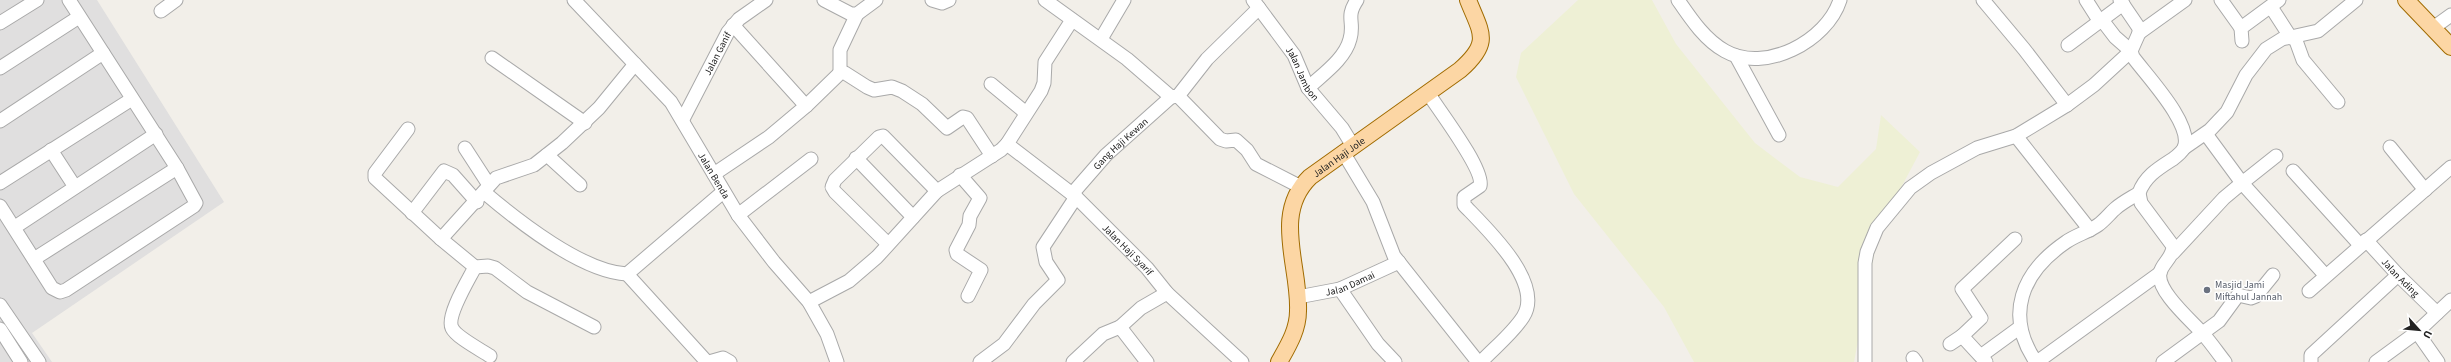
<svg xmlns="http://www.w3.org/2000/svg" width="2451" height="362" font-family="'Source Sans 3',sans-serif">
  <rect width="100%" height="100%" fill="#f2efe9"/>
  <path fill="#e0dfdf" d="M 0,0 L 97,0 L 224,202 L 32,333 L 52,362 L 0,362 Z"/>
  <path fill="#eef0d5" d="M 1578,0 L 1652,0 L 1676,44 L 1755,143 L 1800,177 L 1838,187 L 1876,149 L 1881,115 L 1920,152 L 1879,229 L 1854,362 L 1694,362 L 1664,307 L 1574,194 L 1516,77 L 1521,53 Z"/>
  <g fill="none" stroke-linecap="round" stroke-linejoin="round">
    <g stroke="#a9a9a9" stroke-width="15">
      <g id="minor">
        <path id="s1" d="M 574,0 L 671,102 L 738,215 L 774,262 L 809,302 L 827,334 L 837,362"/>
        <path d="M 824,0 L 851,14 L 857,14 L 876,0"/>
        <path d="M 932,0 L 942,3 L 949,0"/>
        <path d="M 1045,0 L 1127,59 L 1171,97 L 1178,96 L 1207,59 L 1259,8"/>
        <path id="s2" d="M 1253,0 L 1294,55 L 1308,88 L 1342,128 L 1353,146"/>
        <path d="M 1678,0 C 1691,19 1705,40 1725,51 C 1765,74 1827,41 1840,0"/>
        <path d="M 1983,0 L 2024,49 L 2067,105"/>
        <path d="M 2086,0 L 2100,22"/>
        <path d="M 2120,0 L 2139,28 L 2139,33 L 2131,51 L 2133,57 C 2146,75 2194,125 2184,148 C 2181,153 2177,156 2173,159 C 2159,168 2145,176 2139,193 L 2141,203 L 2173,246 C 2173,258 2162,263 2160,273 C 2156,291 2193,322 2204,335 C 2211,343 2218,353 2225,362"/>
        <path d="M 2221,0 L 2241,28"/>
        <path d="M 2271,7 L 2291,38"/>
        <path d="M 161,11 L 176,0"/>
        <path d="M 0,23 L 37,0"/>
        <path d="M 733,25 L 806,106"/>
        <path d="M 2433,28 L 2451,15"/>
        <path d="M 2139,33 L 2185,0"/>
        <path d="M 2295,38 L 2303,60 L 2338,102"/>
        <path d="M 1101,39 L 1124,0"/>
        <path d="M 2242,41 L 2241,28 L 2279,0"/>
        <path d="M 2068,45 L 2123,4"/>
        <path d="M 1736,56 L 1779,135"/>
        <path d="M 492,58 L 585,123"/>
        <path d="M 0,68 L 79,17"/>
        <path d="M 840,73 L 840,50 L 857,14"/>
        <path d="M 991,84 L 1026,113"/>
        <path d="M 1308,88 C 1323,74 1345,59 1350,39 C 1355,21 1345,18 1357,0"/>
        <path d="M 1428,93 C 1438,109 1485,170 1480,186 L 1464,197 L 1464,205 C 1486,228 1545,283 1523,317 C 1512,334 1494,348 1481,362"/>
        <path d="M 1178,96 L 1220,139 L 1226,141 L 1236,140 L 1247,150 L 1256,164 L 1301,187"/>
        <path id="s3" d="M 683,119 L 728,32 L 739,19 L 766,0"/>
        <path d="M 0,121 L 103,53"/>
        <path d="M 408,129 L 375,173 L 375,178 L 441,239 L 496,178 L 534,165 L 562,143 L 599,108 L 635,64"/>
        <path d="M 2206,134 L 2242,183 L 2276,156"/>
        <path d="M 2016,136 L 2090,230"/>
        <path id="s4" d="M 1007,144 L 1076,197 L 1147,268 L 1167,293 L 1242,362"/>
        <path d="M 2390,147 L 2425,190"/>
        <path d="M 465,148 L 489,185"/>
        <path d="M 2184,148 L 2210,130 L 2227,112 L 2246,75 L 2266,49 L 2282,39 L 2318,31 L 2356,0"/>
        <path d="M 51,150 L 75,187"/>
        <path d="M 1343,152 L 1373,202 L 1394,256 L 1478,362"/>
        <path d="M 547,155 L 580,185"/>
        <path d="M 856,158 L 913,217"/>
        <path d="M 2293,171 L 2360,245"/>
        <path d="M 714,174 L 769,137 L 806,106 L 840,73 L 845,73 L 867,87 L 874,90 L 892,87 L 902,91 L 922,104 L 947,128 L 963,117 L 967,118 L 992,156"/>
        <path d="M 960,175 L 980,198 L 970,216 L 969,225 L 956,250 L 957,254 L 981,270 L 968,296"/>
        <path d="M 0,183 L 132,99"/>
        <path d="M 485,193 C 518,221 583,272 627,274 L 723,192"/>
        <path id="s5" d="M 1072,194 L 1106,155 L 1171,97"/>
        <path d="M 0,206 L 52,288 L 60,292 L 66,290 L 194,206 L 196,203 L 177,168 L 69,0"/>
        <path d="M 412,213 L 444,171 L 453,175 L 477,202"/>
        <path d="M 738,215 L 811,159"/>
        <path d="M 15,227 L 156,134"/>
        <path d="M 441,239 L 475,267 L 488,266 L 495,268 L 527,292 L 594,327"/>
        <path id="s6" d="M 2366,240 L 2398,275 L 2437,313"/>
        <path d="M 888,244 L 835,192 L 832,187 L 835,180 L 879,137 L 883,136 L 937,191"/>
        <path d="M 2173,253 L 2224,198 L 2242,183 L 2325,275"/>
        <path d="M 34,259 L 177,168"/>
        <path d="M 475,267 C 469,279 446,316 452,328 C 456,337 481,350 490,356"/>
        <path d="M 627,274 L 707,362"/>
        <path d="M 1340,289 L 1378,344 L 1395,362"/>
        <path d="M 2309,291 L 2451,167"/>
        <path id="s7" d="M 1298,297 L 1340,289 L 1399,262"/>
        <path d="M 809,302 L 849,281 L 877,257 L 937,191 L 1001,150 L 1007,144 L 1041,91 L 1044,83 L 1045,62 L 1072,20"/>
        <path d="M 0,305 L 39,362"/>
        <path d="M 1120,327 L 1147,362"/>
        <path d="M 0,329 L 21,362"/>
        <path d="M 2417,332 L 2438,362"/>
        <path d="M 1962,336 L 1981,318 L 1962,289 L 2015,239"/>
        <path d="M 1950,344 L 1962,336 L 1986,362"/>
        <path d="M 1982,355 L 2019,328"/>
        <path d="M 1913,358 L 1916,362"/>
        <path d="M 709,362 L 723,358 L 730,362"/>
        <path d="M 980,362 L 1004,344 L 1034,304 L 1058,280 L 1046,262 L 1043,247 L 1076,197"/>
        <path d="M 1073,362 L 1103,334 L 1120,327 L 1141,308 L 1167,293"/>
        <path d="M 1865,362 L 1865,263 L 1867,252 L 1877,228 L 1910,188 L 1931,173 L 1977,148 L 2016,136 L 2067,105 L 2094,85 L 2131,51 L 2115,37 L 2102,20"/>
        <path d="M 2036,362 C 2004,315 2022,272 2066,242 C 2076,235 2088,232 2098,225 C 2105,220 2110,213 2116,208 C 2123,202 2131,198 2139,193"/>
        <path d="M 2037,362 L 2160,273"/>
        <path d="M 2163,362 L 2219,321 L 2238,295 L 2251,298 L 2256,296 L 2273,275"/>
        <path d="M 2311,362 L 2311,355 L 2398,275"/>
        <path d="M 2376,362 L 2417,332 L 2451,300"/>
      </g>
    </g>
    <g stroke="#a06b00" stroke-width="18">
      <g id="major">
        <path d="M 2406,0 L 2451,47"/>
        <path id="s8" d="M 1279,362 C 1288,346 1298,330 1298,311 C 1300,266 1272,214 1310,177 L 1460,70 C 1492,42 1481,33 1468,0"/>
      </g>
    </g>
    <use href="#minor" stroke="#fff" stroke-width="13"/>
    <use href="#major" stroke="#fcd6a4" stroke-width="16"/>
  </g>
  <circle fill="#6b7280" stroke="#fff" stroke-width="1.5" cx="2207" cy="290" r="4"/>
  <g text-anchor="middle" stroke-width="3" stroke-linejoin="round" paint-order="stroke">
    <g font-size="10" fill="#222" stroke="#fff">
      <text dy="4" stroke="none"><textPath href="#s3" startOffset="74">Jalan Ganif</textPath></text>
      <text dy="4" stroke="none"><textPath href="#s2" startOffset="89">Jalan Jambon</textPath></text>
      <text dy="4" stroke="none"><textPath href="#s5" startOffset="70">Gang Haji Kewan</textPath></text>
      <text dy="4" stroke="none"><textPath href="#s8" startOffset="230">Jalan Haji Jole</textPath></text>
      <text dy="4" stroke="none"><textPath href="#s1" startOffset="226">Jalan Benda</textPath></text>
      <text dy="4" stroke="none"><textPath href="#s4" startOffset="161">Jalan Haji Syarif</textPath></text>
      <text dy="4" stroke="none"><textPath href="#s6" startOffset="51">Jalan Ading</textPath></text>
      <text dy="4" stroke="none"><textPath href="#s7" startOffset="54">Jalan Damai</textPath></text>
    </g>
    <g font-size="10" fill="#5b616d" stroke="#fff" text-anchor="start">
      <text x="2215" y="288">Masjid Jami<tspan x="2215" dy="12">Miftahul Jannah</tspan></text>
    </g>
  </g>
  <g transform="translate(2419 330) rotate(117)" stroke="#ffffff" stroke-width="3" paint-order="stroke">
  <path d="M0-3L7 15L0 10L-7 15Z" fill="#222222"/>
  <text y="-6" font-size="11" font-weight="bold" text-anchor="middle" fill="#222222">U</text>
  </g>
</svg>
